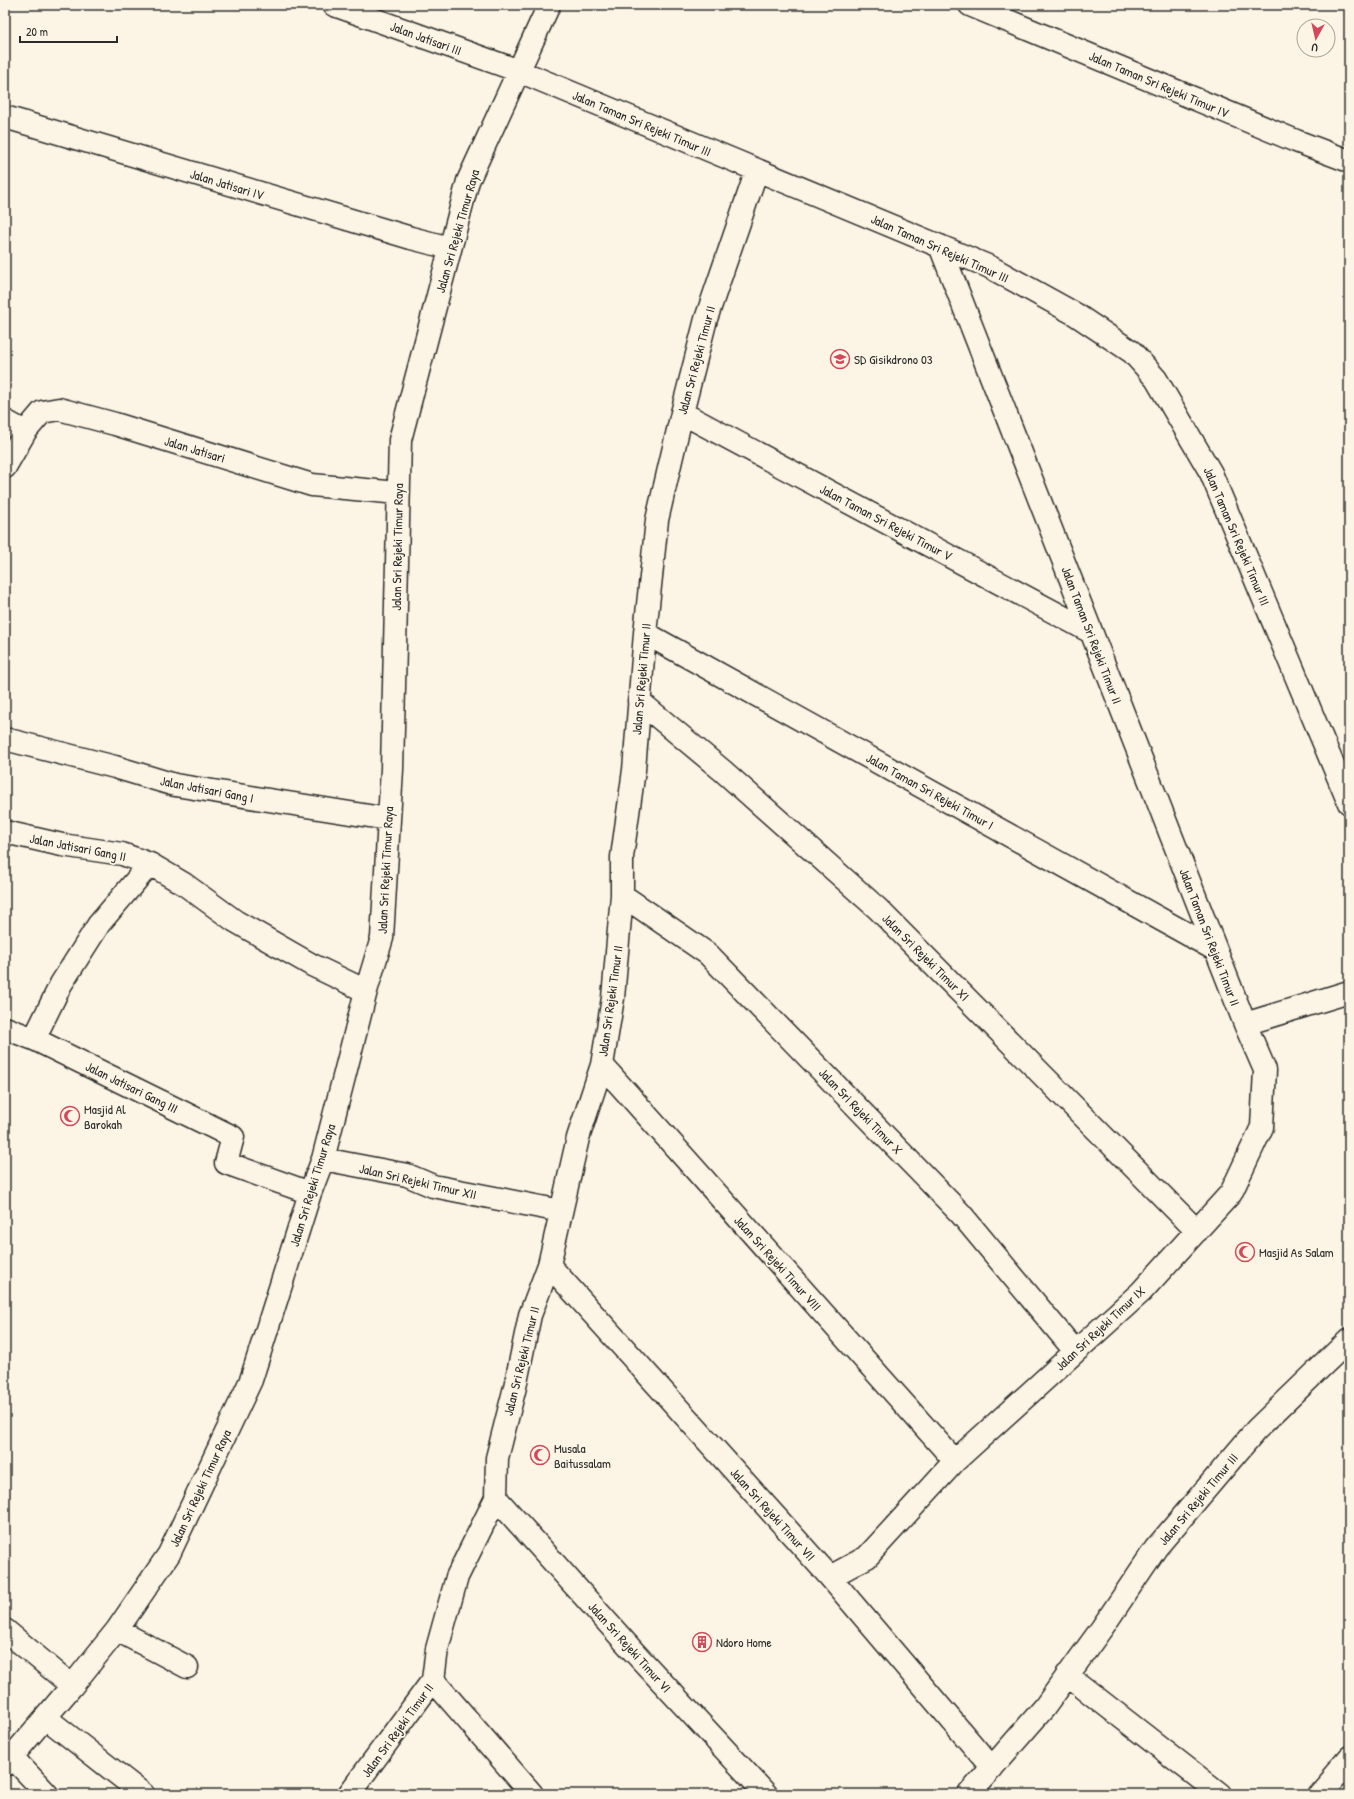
<svg xmlns="http://www.w3.org/2000/svg" width="1354" height="1799" font-family="'Patrick Hand',sans-serif">
  <rect width="100%" height="100%" fill="#fcf5e5"/>
  <filter id="ink" filterUnits="userSpaceOnUse"><feTurbulence type="fractalNoise" baseFrequency=".025" numOctaves="2"/><feDisplacementMap in="SourceGraphic" scale="8" xChannelSelector="R" yChannelSelector="G"/><feConvolveMatrix kernelMatrix="1 2 1 2 8 2 1 2 1" color-interpolation-filters="sRGB"/></filter>
  <g filter="url(#ink)">
    <g fill="none" stroke-linecap="round" stroke-linejoin="round">
      <g stroke="#2b2b2b" stroke-width="25">
        <path id="minor" d="M 334,5 L 519,71 L 990,267 L 1075,314 L 1132,352 L 1156,379 L 1211,473 L 1349,803
          M 970,5 L 1296,141 L 1349,161
          M 5,117 L 411,238 L 450,248
          M 682,413 L 1091,632
          M 5,421 L 25,432
          M 5,467 L 25,432 L 42,412 L 59,409 L 115,424 L 312,485 L 398,493
          M 645,633 L 1216,950
          M 639,701 L 723,771 L 878,909 L 1197,1231
          M 5,739 L 115,767 L 175,785 L 388,819
          M 5,832 L 62,845 L 122,854 L 150,864 L 184,884 L 235,921 L 312,965 L 366,991
          M 622,895 L 708,954 L 961,1214 L 1075,1351
          M 1245,1024 L 1349,992
          M 5,1028 L 34,1039 L 233,1137 L 226,1163 L 310,1193
          M 34,1039 L 61,984 L 99,924 L 150,864
          M 602,1065 L 955,1461
          M 323,1159 L 407,1175 L 433,1186 L 561,1211
          M 549,1265 L 830,1577 L 992,1768
          M 496,1498 L 634,1652 L 766,1794
          M 830,1577 L 867,1557 L 955,1461 L 1141,1292 L 1231,1193 L 1262,1127 L 1265,1070 L 1245,1024 L 940,246
          M 5,1630 L 72,1686
          M 117,1630 L 187,1667
          M 1067,1675 L 1220,1794
          M 433,1680 L 532,1794
          M 46,1718 L 143,1794
          M 12,1757 L 47,1794
          M 5,1765 L 72,1686 L 117,1630 L 169,1554 L 251,1380 L 310,1193 L 323,1159 L 366,991 L 382,938 L 392,769 L 400,440 L 468,181 L 549,5
          M 349,1794 L 433,1680 L 437,1649 L 457,1577 L 496,1498 L 497,1458 L 515,1387 L 530,1315 L 549,1265 L 578,1138 L 602,1065 L 613,998 L 622,895 L 622,857 L 634,770 L 645,633 L 657,520 L 682,413 L 706,319 L 757,170
          M 969,1794 L 1044,1708 L 1102,1628 L 1156,1548 L 1256,1430 L 1349,1340
          M 1319,1794 L 1349,1759"/>
      </g>
      <use href="#minor" stroke="#fcf5e5" stroke-width="22"/>
    </g>
  </g>
  <defs>
    <g id="school-ring" transform="scale(1)"><circle r="9.5" fill="#fcf5e5" stroke="#d1495b" stroke-width="1.5"/><path d="M0-5L7-2L0 1L-7-2ZM-4 1L0 2.5L4 1V4Q0 6-4 4Z" fill="#d1495b"/></g>
    <g id="mosque-ring" transform="scale(1)"><circle r="9.5" fill="#fcf5e5" stroke="#d1495b" stroke-width="1.5"/><path d="M3.5-4.9A6 6 0 1 0 3.5 4.9A5 5 0 1 1 3.5-4.9Z" fill="#d1495b"/></g>
    <g id="building-ring" transform="scale(1)"><circle r="9.5" fill="#fcf5e5" stroke="#d1495b" stroke-width="1.5"/><path d="M-4-6H4V6H1V3H-1V6H-4ZM-2.5-4.3h1.7v1.8h-1.7ZM.8-4.3h1.7v1.8H.8ZM-2.5-1h1.7V.8h-1.7ZM.8-1h1.7V.8H.8Z" fill="#d1495b"/></g>
  </defs>
  <g fill-rule="evenodd">
    <use href="#school-ring" x="840" y="359"/>
    <use href="#mosque-ring" x="70" y="1116"/>
    <use href="#mosque-ring" x="1245" y="1252"/>
    <use href="#mosque-ring" x="540" y="1455"/>
    <use href="#building-ring" x="702" y="1642"/>
  </g>
  <g text-anchor="middle" stroke-width="3.5" stroke-linejoin="round" paint-order="stroke">
    <g font-size="13" fill="#2b2b2b" stroke="#fcf5e5">
      <text transform="translate(426 38) rotate(20)" y="5">Jalan Jatisari III</text>
      <text transform="translate(1159 84) rotate(23)" y="5">Jalan Taman Sri Rejeki Timur IV</text>
      <text transform="translate(642 123) rotate(23)" y="5">Jalan Taman Sri Rejeki Timur III</text>
      <text transform="translate(227 184) rotate(17)" y="5">Jalan Jatisari IV</text>
      <text transform="translate(457 231) rotate(-74)" y="5">Jalan Sri Rejeki Timur Raya</text>
      <text transform="translate(940 248) rotate(24)" y="5">Jalan Taman Sri Rejeki Timur III</text>
      <text transform="translate(696 360) rotate(-75)" y="5">Jalan Sri Rejeki Timur II</text>
      <text transform="translate(195 449) rotate(17)" y="5">Jalan Jatisari</text>
      <text transform="translate(886 522) rotate(28)" y="5">Jalan Taman Sri Rejeki Timur V</text>
      <text transform="translate(1237 536) rotate(67)" y="5">Jalan Taman Sri Rejeki Timur III</text>
      <text transform="translate(397 547) rotate(-89)" y="5">Jalan Sri Rejeki Timur Raya</text>
      <text transform="translate(1092 635) rotate(69)" y="5">Jalan Taman Sri Rejeki Timur II</text>
      <text transform="translate(641 679) rotate(-85)" y="5">Jalan Sri Rejeki Timur II</text>
      <text transform="translate(207 789) rotate(11)" y="5">Jalan Jatisari Gang I</text>
      <text transform="translate(930 791) rotate(29)" y="5">Jalan Taman Sri Rejeki Timur I</text>
      <text transform="translate(78 847) rotate(11)" y="5">Jalan Jatisari Gang II</text>
      <text transform="translate(385 870) rotate(-87)" y="5">Jalan Sri Rejeki Timur Raya</text>
      <text transform="translate(1210 937) rotate(69)" y="5">Jalan Taman Sri Rejeki Timur II</text>
      <text transform="translate(926 957) rotate(45)" y="5">Jalan Sri Rejeki Timur XI</text>
      <text transform="translate(610 1001) rotate(-82)" y="5">Jalan Sri Rejeki Timur II</text>
      <text transform="translate(132 1087) rotate(26)" y="5">Jalan Jatisari Gang III</text>
      <text transform="translate(861 1111) rotate(46)" y="5">Jalan Sri Rejeki Timur X</text>
      <text transform="translate(418 1181) rotate(13)" y="5">Jalan Sri Rejeki Timur XII</text>
      <text transform="translate(312 1185) rotate(-73)" y="5">Jalan Sri Rejeki Timur Raya</text>
      <text transform="translate(778 1263) rotate(48)" y="5">Jalan Sri Rejeki Timur VIII</text>
      <text transform="translate(1100 1328) rotate(-43)" y="5">Jalan Sri Rejeki Timur IX</text>
      <text transform="translate(521 1361) rotate(-76)" y="5">Jalan Sri Rejeki Timur II</text>
      <text transform="translate(200 1488) rotate(-65)" y="5">Jalan Sri Rejeki Timur Raya</text>
      <text transform="translate(1198 1499) rotate(-50)" y="5">Jalan Sri Rejeki Timur III</text>
      <text transform="translate(773 1514) rotate(48)" y="5">Jalan Sri Rejeki Timur VII</text>
      <text transform="translate(630 1647) rotate(48)" y="5">Jalan Sri Rejeki Timur VI</text>
      <text transform="translate(397 1730) rotate(-54)" y="5">Jalan Sri Rejeki Timur II</text>
    </g>
    <g font-size="13" fill="#2b2b2b" stroke="#fcf5e5" text-anchor="start">
      <text x="854" y="364">SD Gisikdrono 03</text>
      <text x="84" y="1114">Masjid Al<tspan x="84" dy="15">Barokah</tspan></text>
      <text x="1259" y="1257">Masjid As Salam</text>
      <text x="554" y="1453">Musala<tspan x="554" dy="15">Baitussalam</tspan></text>
      <text x="716" y="1647">Ndoro Home</text>
    </g>
  </g>
  <rect width="1354" height="1799" fill="none" stroke="#fcf5e5" stroke-width="20"/>
  <rect x="10" y="10" width="1334" height="1779" fill="none" stroke="#2b2b2b" stroke-width="1.5" filter="url(#ink)"/>
  <g transform="translate(1316 38) rotate(188)"><circle r="19" fill="#fcf5e5" stroke="#a8a49b"/>
  <path d="M0-3L7 15L0 10L-7 15Z" fill="#d1495b"/>
  <text y="-6" font-size="11" font-weight="bold" text-anchor="middle" fill="#2b2b2b">U</text>
  </g>
  <path d="M20 36v6h97v-6" fill="none" stroke="#2b2b2b" stroke-width="2"/>
  <text x="26" y="36" font-size="12" fill="#2b2b2b" stroke="#fcf5e5" stroke-width="3" paint-order="stroke">20 m</text>
</svg>
